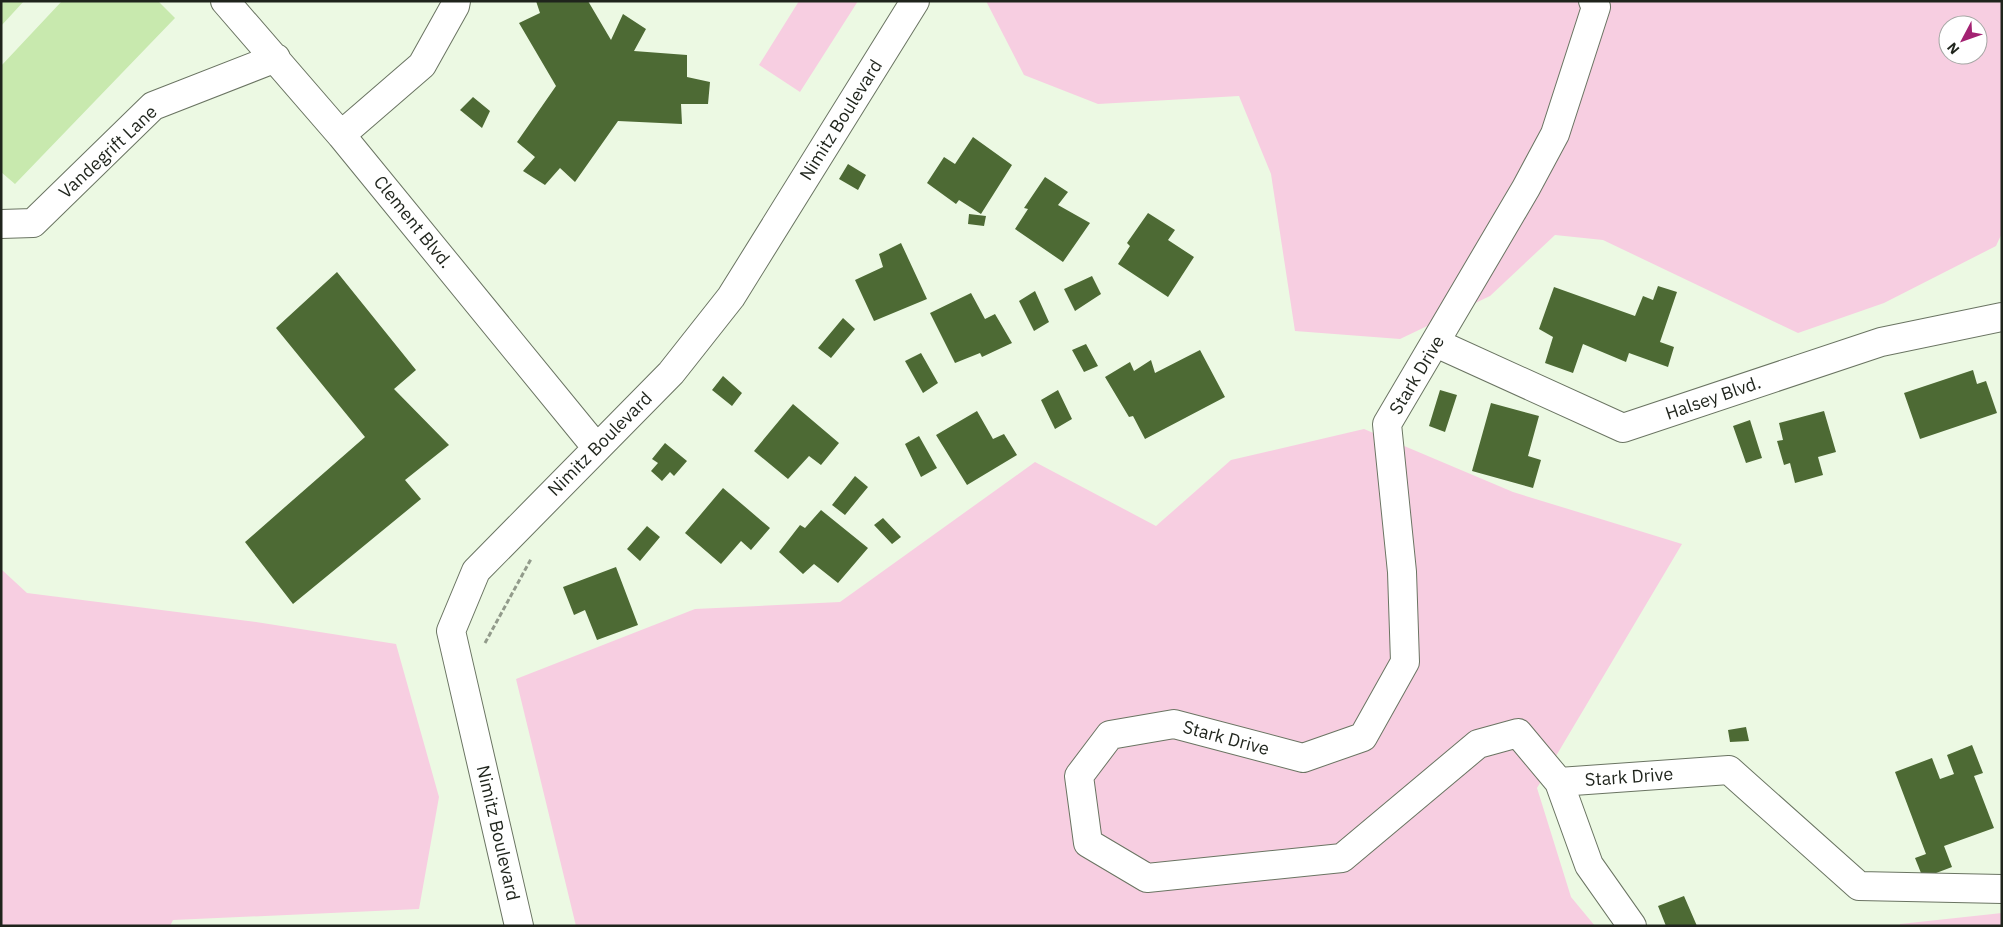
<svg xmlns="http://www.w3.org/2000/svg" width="2003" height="927" font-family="'IBM Plex Sans',sans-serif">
  <rect width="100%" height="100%" fill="#ecf9e3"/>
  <path fill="#f7cee1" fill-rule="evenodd" d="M 799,1 L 858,1 L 800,92 L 759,65 Z
    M 986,1 L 2002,1 L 2002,233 L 1996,246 L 1884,303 L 1798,333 L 1603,240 L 1555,235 L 1490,296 L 1400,339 L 1295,331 L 1271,174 L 1239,96 L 1098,104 L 1024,75 ZM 1948,25 L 1978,25 L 1978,55 L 1948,55 Z
    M 1364,429 L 1513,492 L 1682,544 L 1537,788 L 1571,897 L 1595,926 L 576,926 L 516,679 L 695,609 L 840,602 L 1035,462 L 1156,526 L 1231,460 Z
    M 1,569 L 27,593 L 256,622 L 396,644 L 439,797 L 419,909 L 173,920 L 170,926 L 1,926 Z
    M 2002,913 L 2002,926 L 1900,926 L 1900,924 Z"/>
  <path fill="#c8e9ae" d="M 1,1 L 24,1 L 1,26 Z
    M 62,1 L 158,1 L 175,18 L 15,184 L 1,172 L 1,66 Z"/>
  <path fill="#4d6a34" d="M 536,1 L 588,1 L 611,40 L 623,14 L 646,29 L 634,51 L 687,55 L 687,77 L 710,82 L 708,104 L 681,104 L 682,124 L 618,121 L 575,182 L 560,168 L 545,185 L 523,171 L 535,157 L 517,142 L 556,86 L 519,23 L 540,13 Z
    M 473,97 L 490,111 L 482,128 L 460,110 Z
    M 973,137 L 1012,165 L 981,214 L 959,200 L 956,204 L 927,183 L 944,157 L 955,164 Z
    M 848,164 L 866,175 L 858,190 L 839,179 Z
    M 1045,177 L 1068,192 L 1058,205 L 1090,223 L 1063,262 L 1015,229 L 1028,209 L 1024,208 Z
    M 1148,213 L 1175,230 L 1168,240 L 1194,257 L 1168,297 L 1118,264 L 1130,246 L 1127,243 Z
    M 969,214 L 986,216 L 984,226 L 968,224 Z
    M 901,243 L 927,299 L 874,321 L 855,280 L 883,267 L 879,254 Z
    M 337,272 L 416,370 L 394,389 L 449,445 L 405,480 L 421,499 L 293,604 L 245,542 L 365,437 L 276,328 Z
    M 1092,276 L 1101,294 L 1075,311 L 1064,289 Z
    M 1658,286 L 1677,292 L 1660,342 L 1674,347 L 1668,367 L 1629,353 L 1626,362 L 1583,344 L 1573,373 L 1545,363 L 1553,337 L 1539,329 L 1554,287 L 1635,316 L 1643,296 L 1653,300 Z
    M 1035,291 L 1049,322 L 1034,331 L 1019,301 Z
    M 971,293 L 985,319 L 995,314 L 1012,343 L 982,357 L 980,353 L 955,363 L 930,313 Z
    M 843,318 L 855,329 L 831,358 L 818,348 Z
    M 1086,344 L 1098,366 L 1084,372 L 1072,350 Z
    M 1200,350 L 1225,397 L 1145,439 L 1133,416 L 1129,417 L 1105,377 L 1130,362 L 1134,371 L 1151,360 L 1155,373 Z
    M 921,353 L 938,383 L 923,393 L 905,361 Z
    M 1973,370 L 1977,384 L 1986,381 L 1997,413 L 1920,439 L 1904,393 Z
    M 723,376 L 742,393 L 732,406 L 712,390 Z
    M 1058,390 L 1072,419 L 1055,429 L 1041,400 Z
    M 1440,390 L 1457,395 L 1445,432 L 1429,426 Z
    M 1491,403 L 1539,416 L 1528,456 L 1541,460 L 1533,488 L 1472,471 Z
    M 793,404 L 839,443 L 821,465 L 809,456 L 788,479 L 754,451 Z
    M 977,411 L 993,439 L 1004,434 L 1017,455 L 967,485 L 936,435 Z
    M 1824,411 L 1836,452 L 1818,457 L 1823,475 L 1795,483 L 1790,463 L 1784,465 L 1777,441 L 1783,440 L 1779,423 Z
    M 1750,420 L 1762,458 L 1746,463 L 1733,426 Z
    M 919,436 L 937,468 L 921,477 L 905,444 Z
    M 665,443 L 687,461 L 674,476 L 670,472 L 662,481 L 651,471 L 658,463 L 652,459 Z
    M 855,476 L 868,487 L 845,515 L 832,505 Z
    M 723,488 L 770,528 L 751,550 L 741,541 L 721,564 L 685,533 Z
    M 821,510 L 868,548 L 838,583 L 814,564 L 803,574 L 779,552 L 800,525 L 805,528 Z
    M 883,518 L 901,537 L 892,544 L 874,525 Z
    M 647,526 L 660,537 L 640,561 L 627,549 Z
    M 616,567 L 638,625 L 597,640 L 585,610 L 574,615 L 563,587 Z
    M 1746,727 L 1749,741 L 1730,742 L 1728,730 Z
    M 1972,745 L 1983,773 L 1974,776 L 1994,828 L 1944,846 L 1952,867 L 1923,878 L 1915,858 L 1926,854 L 1895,772 L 1932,758 L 1940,779 L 1954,774 L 1947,755 Z
    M 1684,896 L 1697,926 L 1666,926 L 1658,906 Z"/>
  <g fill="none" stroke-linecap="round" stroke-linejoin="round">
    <g stroke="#6a7462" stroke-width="30">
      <path id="minor" d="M 225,1 L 341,135 L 596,447
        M 1593,1 L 1596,7 L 1555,134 L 1526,188 L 1387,424 L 1402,572 L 1405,662 L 1363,737 L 1303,758 L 1174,724 L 1110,735 L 1079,776 L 1088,843 L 1147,878 L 1342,858 L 1478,744 L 1518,733 L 1559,782 L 1729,770 L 1859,886 L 2002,889
        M 341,135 L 422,65 L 455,6 L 456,1
        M 1,224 L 33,223 L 153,106 L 276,58
        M 1436,343 L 1623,428 L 1881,342 L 2002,317
        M 1559,782 L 1589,865 L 1632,926
        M 519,926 L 451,631 L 476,571 L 671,373 L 731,297 L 915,1"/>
    </g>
    <path stroke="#929b8b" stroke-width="3" stroke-dasharray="5 2.5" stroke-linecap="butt" d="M 485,643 L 531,559"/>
    <use href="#minor" stroke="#fff" stroke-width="28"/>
  </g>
  <g text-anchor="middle" stroke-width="5" stroke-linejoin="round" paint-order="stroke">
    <g font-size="18" fill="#1f241c" stroke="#fff">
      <text transform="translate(841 120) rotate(-58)" y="6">Nimitz Boulevard</text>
      <text transform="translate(108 152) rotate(-43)" y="6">Vandegrift Lane</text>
      <text transform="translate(413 222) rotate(51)" y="6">Clement Blvd.</text>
      <text transform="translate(1417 375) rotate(-59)" y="6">Stark Drive</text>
      <text transform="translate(1713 398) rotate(-19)" y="6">Halsey Blvd.</text>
      <text transform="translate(600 444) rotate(-45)" y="6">Nimitz Boulevard</text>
      <text transform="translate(1226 738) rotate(15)" y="6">Stark Drive</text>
      <text transform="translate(1629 777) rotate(-4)" y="6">Stark Drive</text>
      <text transform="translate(498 833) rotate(77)" y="6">Nimitz Boulevard</text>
    </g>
  </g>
  <rect width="2003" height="927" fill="none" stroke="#1f241c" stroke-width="5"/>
  <g transform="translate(1963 40) rotate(229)"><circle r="24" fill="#ffffff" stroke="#a5a7a4"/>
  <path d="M0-4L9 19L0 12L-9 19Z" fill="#a32272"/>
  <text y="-8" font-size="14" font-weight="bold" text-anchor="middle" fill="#1f241c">N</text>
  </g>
</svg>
